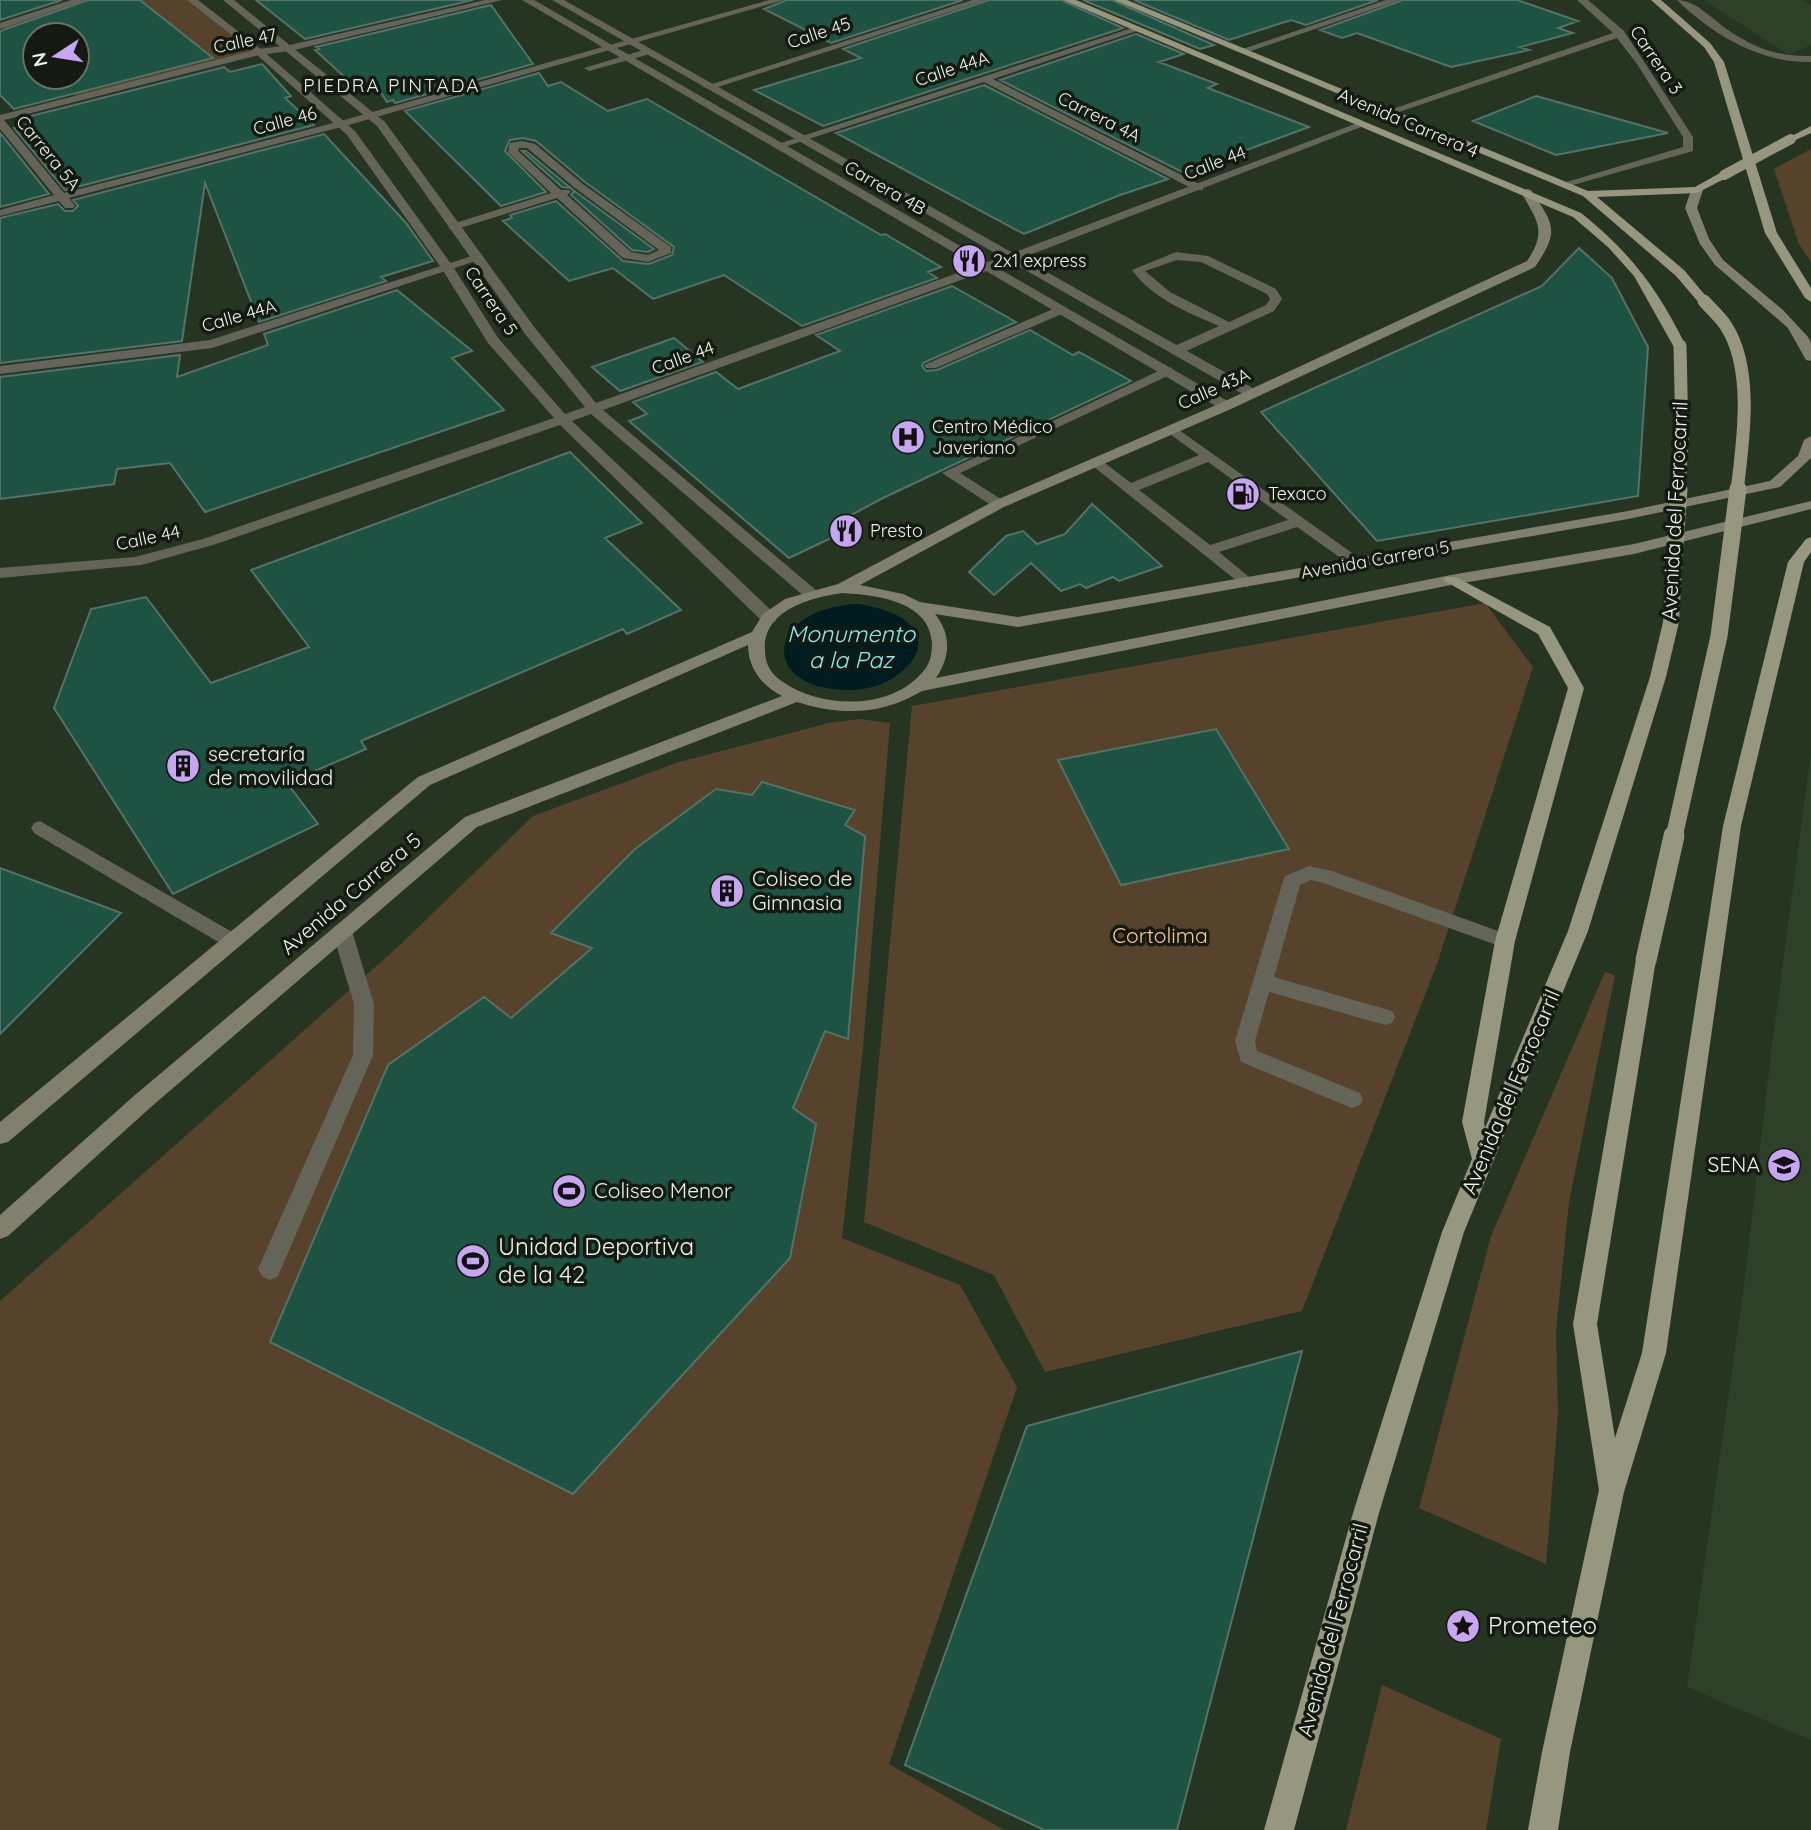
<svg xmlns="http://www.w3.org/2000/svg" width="1811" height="1830" font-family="Quicksand,sans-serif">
  <rect width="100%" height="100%" fill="#263522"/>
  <path fill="#2e4028" d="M 1704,0 L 1802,0 L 1811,5 L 1811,45 L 1789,55 Z
    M 1811,752 L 1811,1740 L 1687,1687 L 1744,1285 L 1772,1045 Z"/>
  <path fill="#57432b" d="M 80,0 L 192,0 L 259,52 L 78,98 L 59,79 L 198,46 L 179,31 L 163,34 L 35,35 L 12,34 L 0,26 Z
    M 1811,149 L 1811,262 L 1799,244 L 1774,169 Z
    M 1485,603 L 1533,667 L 1437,964 L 1302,1311 L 1045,1372 L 994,1275 L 864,1222 L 912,706 Z
    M 859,719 L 890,723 L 863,1047 L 842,1238 L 960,1285 L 1017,1387 L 889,1764 L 1004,1830 L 0,1830 L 0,1301 L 400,945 L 533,816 L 679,762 L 829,723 Z
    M 1605,972 L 1615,975 L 1569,1202 L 1556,1331 L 1558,1414 L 1546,1564 L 1419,1508 L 1491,1236 Z
    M 1382,1685 L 1501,1739 L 1486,1830 L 1346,1830 Z"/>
  <path fill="#001c1f" d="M 858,604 C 878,607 915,615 918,641 C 920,656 907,668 896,676 C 883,686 862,691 845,690 C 756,687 768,607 858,604 Z"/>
  <path fill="#1e5344" stroke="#547267" stroke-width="2" fill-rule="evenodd" d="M 0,0 L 62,0 L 0,20 Z
    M 88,0 L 140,0 L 213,58 L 14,109 L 0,95 L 0,31 ZM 35,35 L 77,35 L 77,77 L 35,77 Z
    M 256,0 L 473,0 L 305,39 Z
    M 787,0 L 963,0 L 831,43 L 764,9 Z
    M 989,0 L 1061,0 L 1123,28 L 823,126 L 754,90 L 861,58 L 843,49 Z
    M 1083,0 L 1112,0 L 1214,45 L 1200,49 Z
    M 1134,0 L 1378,0 L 1306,25 L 1291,20 L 1229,40 Z
    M 1403,0 L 1517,0 L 1578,21 L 1558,28 L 1573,33 L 1520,47 L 1529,50 L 1451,67 L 1357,33 L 1342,38 L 1320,30 Z
    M 491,5 L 533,64 L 395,103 L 393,100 L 387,102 L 381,93 L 362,79 L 350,82 L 315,50 L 319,49 L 316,47 Z
    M 1136,34 L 1184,54 L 1159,62 L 1217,84 L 1208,88 L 1309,127 L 1184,173 L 1000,80 Z
    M 262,64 L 291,96 L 285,98 L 314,125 L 65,190 L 14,128 L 30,124 L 23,118 L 224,67 L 230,72 Z
    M 539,73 L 548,86 L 561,82 L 608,111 L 647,99 L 881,235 L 885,234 L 941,267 L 928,272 L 937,278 L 802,326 L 724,275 L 653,299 L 613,268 L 569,281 L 503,221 L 512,218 L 510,215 L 556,201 L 623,261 L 649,264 L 672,255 L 674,247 L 585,182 L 536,141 L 523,138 L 510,140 L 505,151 L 546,192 L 501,206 L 405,111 Z
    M 984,85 L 1168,179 L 1120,195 L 1024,234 L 836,133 Z
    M 1536,96 L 1668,133 L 1556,155 L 1473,121 Z
    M 0,133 L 49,194 L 0,207 Z
    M 324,134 L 406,223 L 433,261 L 381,277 L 386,281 L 259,322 L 205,183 L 182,341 L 0,363 L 0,218 L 58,204 L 65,211 L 73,211 L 78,206 L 73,200 Z
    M 522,151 L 526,151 L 573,190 L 654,249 L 648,252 L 632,250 L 571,195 L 574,192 L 571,188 L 562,187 Z
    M 1579,248 L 1612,278 L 1648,347 L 1638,496 L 1377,541 L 1261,412 L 1542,286 Z
    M 952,286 L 1016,322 L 923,363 L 922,366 L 926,371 L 937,370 L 1030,330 L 1073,355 L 1079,352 L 1131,381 L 883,498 L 836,523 L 846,531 L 789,558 L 629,421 L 647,414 L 633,402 L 716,372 L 738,389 L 840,351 L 816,335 Z
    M 397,290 L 472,351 L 452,358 L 504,410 L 205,512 L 170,463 L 117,469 L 114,484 L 0,499 L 0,377 L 180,355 L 177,377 L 268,345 L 264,334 Z
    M 674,338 L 703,362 L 620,391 L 592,367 Z
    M 570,452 L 642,523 L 605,538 L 681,610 L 627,634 L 623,629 L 361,741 L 366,749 L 287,783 L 318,824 L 173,894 L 54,708 L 91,609 L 146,597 L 211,683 L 309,647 L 251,570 Z
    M 1092,504 L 1162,566 L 1119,581 L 1113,577 L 1086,588 L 1080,584 L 1061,591 L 1031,563 L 994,595 L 969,572 L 1006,536 L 1023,531 L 1037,544 L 1065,534 Z
    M 1216,729 L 1289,849 L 1121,885 L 1058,760 Z
    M 762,782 L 855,810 L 845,825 L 865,836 L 848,1039 L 825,1031 L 793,1108 L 816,1124 L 790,1258 L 573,1494 L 270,1342 L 388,1065 L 484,997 L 511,1018 L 592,948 L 551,933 L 635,849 L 716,789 L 752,795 Z
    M 0,868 L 121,913 L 0,1034 Z
    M 1302,1351 L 1177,1830 L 1044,1830 L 905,1765 L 1027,1426 Z"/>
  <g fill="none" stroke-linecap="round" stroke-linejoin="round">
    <path fill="#646459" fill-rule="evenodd" d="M 1176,252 L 1208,256 L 1276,289 L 1282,299 L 1274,311 L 1182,353 L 1172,353 L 1172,347 L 1219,326 C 1187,312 1153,299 1132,270 ZM 1177,260 L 1201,262 L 1267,294 L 1270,299 L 1266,305 L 1229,322 L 1170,292 L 1145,271 Z
      M 1060,306 L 1066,310 L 1064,313 L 936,368 L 926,368 L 924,365 Z
      M 1167,367 L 1172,368 L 1172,374 L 960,473 L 1004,501 L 1006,504 L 1004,507 L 994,507 L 942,473 Z
      M 1172,425 L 1362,560 L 1365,563 L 1362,566 L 1352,566 L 1297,527 L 1219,552 L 1255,582 L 1247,587 L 1242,585 L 1089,463 L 1096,459 L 1101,460 L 1131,483 L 1199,455 L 1167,432 L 1167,426 ZM 1208,462 L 1288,520 L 1210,545 L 1139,490 Z
      M 40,821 L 239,936 L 242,941 L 239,946 L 232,948 L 225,946 L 34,833 L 31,828 L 34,823 Z
      M 1309,866 L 1332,871 L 1512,936 L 1515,941 L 1512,946 L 1505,948 L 1323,883 L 1311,880 L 1300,885 L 1274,977 L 1385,1009 L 1392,1011 L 1395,1017 L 1392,1023 L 1385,1025 L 1269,992 L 1255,1041 L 1257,1051 L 1360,1093 L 1363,1099 L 1360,1105 L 1352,1108 L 1241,1062 L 1235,1041 L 1283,881 L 1285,876 Z
      M 342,924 L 349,926 L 352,931 L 374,1004 L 373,1055 L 278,1276 L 270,1280 L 262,1276 L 258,1269 L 353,1055 L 354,1004 L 332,931 L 335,926 Z"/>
    <path fill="#646459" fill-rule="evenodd" d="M 71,0 L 85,0 L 0,29 L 0,23 Z
      M 485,0 L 502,0 L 290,51 L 259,55 L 4,120 L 64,193 L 337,122 L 769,0 L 784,0 L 345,126 L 69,198 L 75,206 L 73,208 L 65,208 L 59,201 L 0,216 L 0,210 L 54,195 L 0,129 L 0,115 L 259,49 L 290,45 Z
      M 972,0 L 986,0 L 712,89 L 703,87 Z
      M 1386,0 L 1400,0 L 1245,53 L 1237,51 Z
      M 1577,0 L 1588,0 L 1624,31 L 1693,137 L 1693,151 L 1566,187 L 1560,184 L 1683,147 L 1683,137 L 1637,64 L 1617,38 L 1393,114 L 1384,112 L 1613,33 Z
      M 1677,0 C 1696,0 1713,20 1728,30 C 1754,48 1779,57 1811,56 L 1811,62 C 1760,63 1713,35 1677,0 Z
      M 1135,27 L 1143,29 L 993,79 L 1203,186 L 1203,190 L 1195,190 L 984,82 L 781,148 L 772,146 Z
      M 647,49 L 652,52 L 650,54 L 589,71 L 584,68 Z
      M 522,141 L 535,144 L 583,184 L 671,247 L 671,253 L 648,262 L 623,258 L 557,198 L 457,229 L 449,229 L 449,225 L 551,193 L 508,152 L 510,143 ZM 519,148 L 527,148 L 575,188 L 659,250 L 648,255 L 631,252 L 567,195 L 571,192 L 569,190 L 561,190 L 518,151 Z
      M 475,255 L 485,258 L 212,348 L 0,374 L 0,366 L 210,340 Z"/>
    <path fill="#646459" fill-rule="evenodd" d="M 187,0 L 198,0 L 262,50 L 355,131 L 452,265 L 498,338 L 565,414 L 585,407 L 525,334 L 377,126 L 223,0 L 234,0 L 385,122 L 535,328 L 596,403 L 977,266 L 522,0 L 534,0 L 988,262 L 1002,257 L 552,0 L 564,0 L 1013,253 L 1360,122 L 1369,124 L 1022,258 L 1258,391 L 1258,397 L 1248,397 L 1011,262 L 996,267 L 1231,403 L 1231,409 L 1221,409 L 986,271 L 603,410 L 817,591 L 819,594 L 817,597 L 805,597 L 591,414 L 572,421 L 775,614 L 777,618 L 775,622 L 763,622 L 560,425 L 213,545 L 141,565 L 0,578 L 0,568 L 135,557 L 203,539 L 554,418 L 488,343 L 442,269 L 347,135 L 256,54 Z"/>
    <path fill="#81806e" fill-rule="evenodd" d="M 1697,187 L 1703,190 L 1697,208 L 1709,239 L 1723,260 L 1783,310 L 1808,337 L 1811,343 L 1811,361 L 1806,360 L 1788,328 L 1715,265 L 1700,244 L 1685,208 L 1691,190 Z
      M 1527,189 L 1531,190 C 1554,225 1560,230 1535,267 L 1231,409 L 1004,507 L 860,585 L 903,594 L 920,602 L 1018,617 L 1628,511 L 1770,481 L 1798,456 L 1804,440 L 1811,436 L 1811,458 L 1780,487 L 1775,488 L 1628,519 L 1018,627 L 935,614 C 951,634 951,656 936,678 L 1451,575 L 1634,544 L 1811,501 L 1811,509 L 1634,554 L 1451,585 L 922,691 C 882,715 841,716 797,702 L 477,827 L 151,1107 L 8,1236 L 0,1239 L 0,1215 L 135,1095 L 465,817 L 782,696 C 762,686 748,668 748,645 L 430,785 L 8,1142 L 0,1144 L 0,1122 L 418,777 L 752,632 L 763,614 L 785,599 L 838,584 L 994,501 L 1221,403 L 1527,261 C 1547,231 1538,222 1521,192 ZM 842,593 C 875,595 929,600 932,643 C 932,652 931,661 925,669 C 895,710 823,710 783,682 C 772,675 765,665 765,651 C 762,610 810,598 842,593 Z"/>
    <path fill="#97967f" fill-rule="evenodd" d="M 1063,0 L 1076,0 L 1581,213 C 1630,252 1658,289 1686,346 L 1685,349 L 1675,349 L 1634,276 L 1608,247 L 1573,217 Z
      M 1114,0 L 1127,0 L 1588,191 L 1695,187 L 1720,173 L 1728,173 L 1728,177 L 1697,193 L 1597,197 L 1684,270 L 1710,301 L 1704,305 L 1700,304 L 1676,276 L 1583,196 Z
      M 1651,0 L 1661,0 L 1710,43 L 1724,62 L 1777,233 L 1811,288 L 1811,302 L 1805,298 L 1765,233 L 1714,62 L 1704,47 Z
      M 1811,126 L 1811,133 L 1791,142 L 1786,139 Z
      M 1811,537 L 1811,552 L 1804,562 L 1741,826 L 1666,1353 L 1624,1492 L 1570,1752 L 1558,1830 L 1528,1830 L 1542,1752 L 1599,1490 L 1573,1324 L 1636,960 L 1639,955 L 1646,952 L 1653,955 L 1656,960 L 1597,1324 L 1615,1438 L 1642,1353 L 1723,826 L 1788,562 L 1806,539 Z
      M 1675,541 L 1683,546 L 1679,622 L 1666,677 L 1588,931 L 1464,1232 L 1379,1513 L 1294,1830 L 1264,1830 L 1353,1513 L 1442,1232 L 1472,1159 L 1462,1122 L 1495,941 L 1568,688 L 1538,634 L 1443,580 L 1446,577 L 1456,577 L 1550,627 L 1584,688 L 1515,941 L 1484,1122 L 1485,1128 L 1568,931 L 1650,677 L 1663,622 L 1667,546 Z"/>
    <path stroke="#97967f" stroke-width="10" d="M 1724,175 L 1791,139"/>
    <path stroke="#97967f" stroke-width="13" d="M 1704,301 C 1711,309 1720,317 1726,326 C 1754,369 1743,442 1737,491
      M 1679,491 L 1682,437 L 1680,346"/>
    <path stroke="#97967f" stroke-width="17" d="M 1675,546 L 1679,489
      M 1674,837 L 1719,636 L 1738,489"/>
    <path stroke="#97967f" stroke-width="21" d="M 1646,960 L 1674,836"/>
  </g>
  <defs>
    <g id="restaurant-disc" transform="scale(1.75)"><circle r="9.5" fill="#c6a6f0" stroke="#141a12"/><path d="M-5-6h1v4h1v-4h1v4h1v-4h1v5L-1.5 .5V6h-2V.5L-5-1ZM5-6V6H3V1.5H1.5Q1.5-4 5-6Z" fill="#111"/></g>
    <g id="hospital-disc" transform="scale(1.75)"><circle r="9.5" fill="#c6a6f0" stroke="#141a12"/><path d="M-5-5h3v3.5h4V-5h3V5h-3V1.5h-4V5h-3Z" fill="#111"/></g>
    <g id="fuel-disc" transform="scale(1.75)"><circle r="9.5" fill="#c6a6f0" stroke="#141a12"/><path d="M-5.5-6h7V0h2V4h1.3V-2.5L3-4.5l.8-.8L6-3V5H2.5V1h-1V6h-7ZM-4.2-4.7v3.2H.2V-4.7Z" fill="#111"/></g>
    <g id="building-disc" transform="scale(1.75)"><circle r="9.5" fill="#c6a6f0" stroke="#141a12"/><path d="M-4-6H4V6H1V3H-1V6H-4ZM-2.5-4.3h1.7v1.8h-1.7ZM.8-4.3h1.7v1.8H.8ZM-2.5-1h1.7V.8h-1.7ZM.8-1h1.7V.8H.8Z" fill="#111"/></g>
    <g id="university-disc" transform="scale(1.75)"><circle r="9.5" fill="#c6a6f0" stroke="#141a12"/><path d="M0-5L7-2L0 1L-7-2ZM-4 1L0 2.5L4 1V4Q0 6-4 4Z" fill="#111"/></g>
    <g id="stadium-disc" transform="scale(1.75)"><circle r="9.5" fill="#c6a6f0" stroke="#141a12"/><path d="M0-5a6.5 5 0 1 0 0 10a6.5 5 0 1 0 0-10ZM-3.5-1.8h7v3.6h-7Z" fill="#111"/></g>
    <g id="sight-disc" transform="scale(1.75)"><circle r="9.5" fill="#c6a6f0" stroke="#141a12"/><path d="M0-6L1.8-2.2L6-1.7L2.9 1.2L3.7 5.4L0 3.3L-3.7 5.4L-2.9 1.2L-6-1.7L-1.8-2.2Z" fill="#111"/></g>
  </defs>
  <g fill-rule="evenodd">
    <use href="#restaurant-disc" x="969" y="261"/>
    <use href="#hospital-disc" x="908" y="437"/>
    <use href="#fuel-disc" x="1243" y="494"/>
    <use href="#restaurant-disc" x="846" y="531"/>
    <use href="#building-disc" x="183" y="766"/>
    <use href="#building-disc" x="727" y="891"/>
    <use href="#university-disc" x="1784" y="1165"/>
    <use href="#stadium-disc" x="569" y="1191"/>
    <use href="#stadium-disc" x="473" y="1261"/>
    <use href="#sight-disc" x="1463" y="1626"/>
  </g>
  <g text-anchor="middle" stroke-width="7" stroke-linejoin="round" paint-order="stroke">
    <g font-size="18" fill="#ebf4e8" stroke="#141a12">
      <text transform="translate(819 33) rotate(-18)" y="6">Calle 45</text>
      <text transform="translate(245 41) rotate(-12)" y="6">Calle 47</text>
      <text transform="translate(1656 60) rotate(56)" y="6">Carrera 3</text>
      <text transform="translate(952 69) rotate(-18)" y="6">Calle 44A</text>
      <text transform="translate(1099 117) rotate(27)" y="6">Carrera 4A</text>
      <text transform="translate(285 121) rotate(-15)" y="6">Calle 46</text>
      <text transform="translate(1408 123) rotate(23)" y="6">Avenida Carrera 4</text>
      <text transform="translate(48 153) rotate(51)" y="6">Carrera 5A</text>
      <text transform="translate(1215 163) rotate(-21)" y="6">Calle 44</text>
      <text transform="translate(885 188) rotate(30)" y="6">Carrera 4B</text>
      <text transform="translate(491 301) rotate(56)" y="6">Carrera 5</text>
      <text transform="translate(239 316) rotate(-16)" y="6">Calle 44A</text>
      <text transform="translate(683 358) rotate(-20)" y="6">Calle 44</text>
      <text transform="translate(1214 389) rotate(-24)" y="6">Calle 43A</text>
      <text transform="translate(148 538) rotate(-12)" y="6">Calle 44</text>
      <text transform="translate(1375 560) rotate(-10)" y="6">Avenida Carrera 5</text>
    </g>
    <g font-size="18" fill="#ebf4e8" stroke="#141a12" text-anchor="start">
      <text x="993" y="267">2x1 express</text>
      <text x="932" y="433">Centro Médico<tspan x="932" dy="21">Javeriano</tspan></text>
      <text x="1268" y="500">Texaco</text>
      <text x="870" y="537">Presto</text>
    </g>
    <g font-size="19" letter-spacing="2" fill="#ebf4e8" stroke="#141a12">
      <text x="392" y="92">PIEDRA PINTADA</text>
    </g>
    <g font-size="21" fill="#ebf4e8" stroke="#141a12">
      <text transform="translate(1675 511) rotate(-87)" y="7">Avenida del Ferrocarril</text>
      <text transform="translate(351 894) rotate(-40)" y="7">Avenida Carrera 5</text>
      <text transform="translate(1511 1092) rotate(-67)" y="7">Avenida del Ferrocarril</text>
      <text transform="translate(1333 1630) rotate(-75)" y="7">Avenida del Ferrocarril</text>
    </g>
    <g font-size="21" fill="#ebf4e8" stroke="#141a12" text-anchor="start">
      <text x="208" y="761">secretaría<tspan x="208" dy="24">de movilidad</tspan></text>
      <text x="752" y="886">Coliseo de<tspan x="752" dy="24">Gimnasia</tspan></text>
      <text x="1760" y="1172" text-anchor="end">SENA</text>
      <text x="594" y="1198">Coliseo Menor</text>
    </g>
    <g font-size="21" fill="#fbcb91" stroke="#141a12">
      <text x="1160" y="943">Cortolima</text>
    </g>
    <g font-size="23" font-style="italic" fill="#8aeaf4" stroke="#141a12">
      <text x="851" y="642">Monumento<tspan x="851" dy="26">a la Paz</tspan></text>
    </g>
    <g font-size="24" fill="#ebf4e8" stroke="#141a12" text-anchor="start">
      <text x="498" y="1255">Unidad Deportiva<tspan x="498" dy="28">de la 42</tspan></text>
      <text x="1488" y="1634">Prometeo</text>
    </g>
  </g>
  <g transform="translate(56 56) rotate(258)"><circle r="33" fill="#141a12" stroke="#6a7168" stroke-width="2"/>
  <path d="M0-5L12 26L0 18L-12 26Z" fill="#c6a6f0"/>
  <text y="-10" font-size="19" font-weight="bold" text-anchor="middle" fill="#ebf4e8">N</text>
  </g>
</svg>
